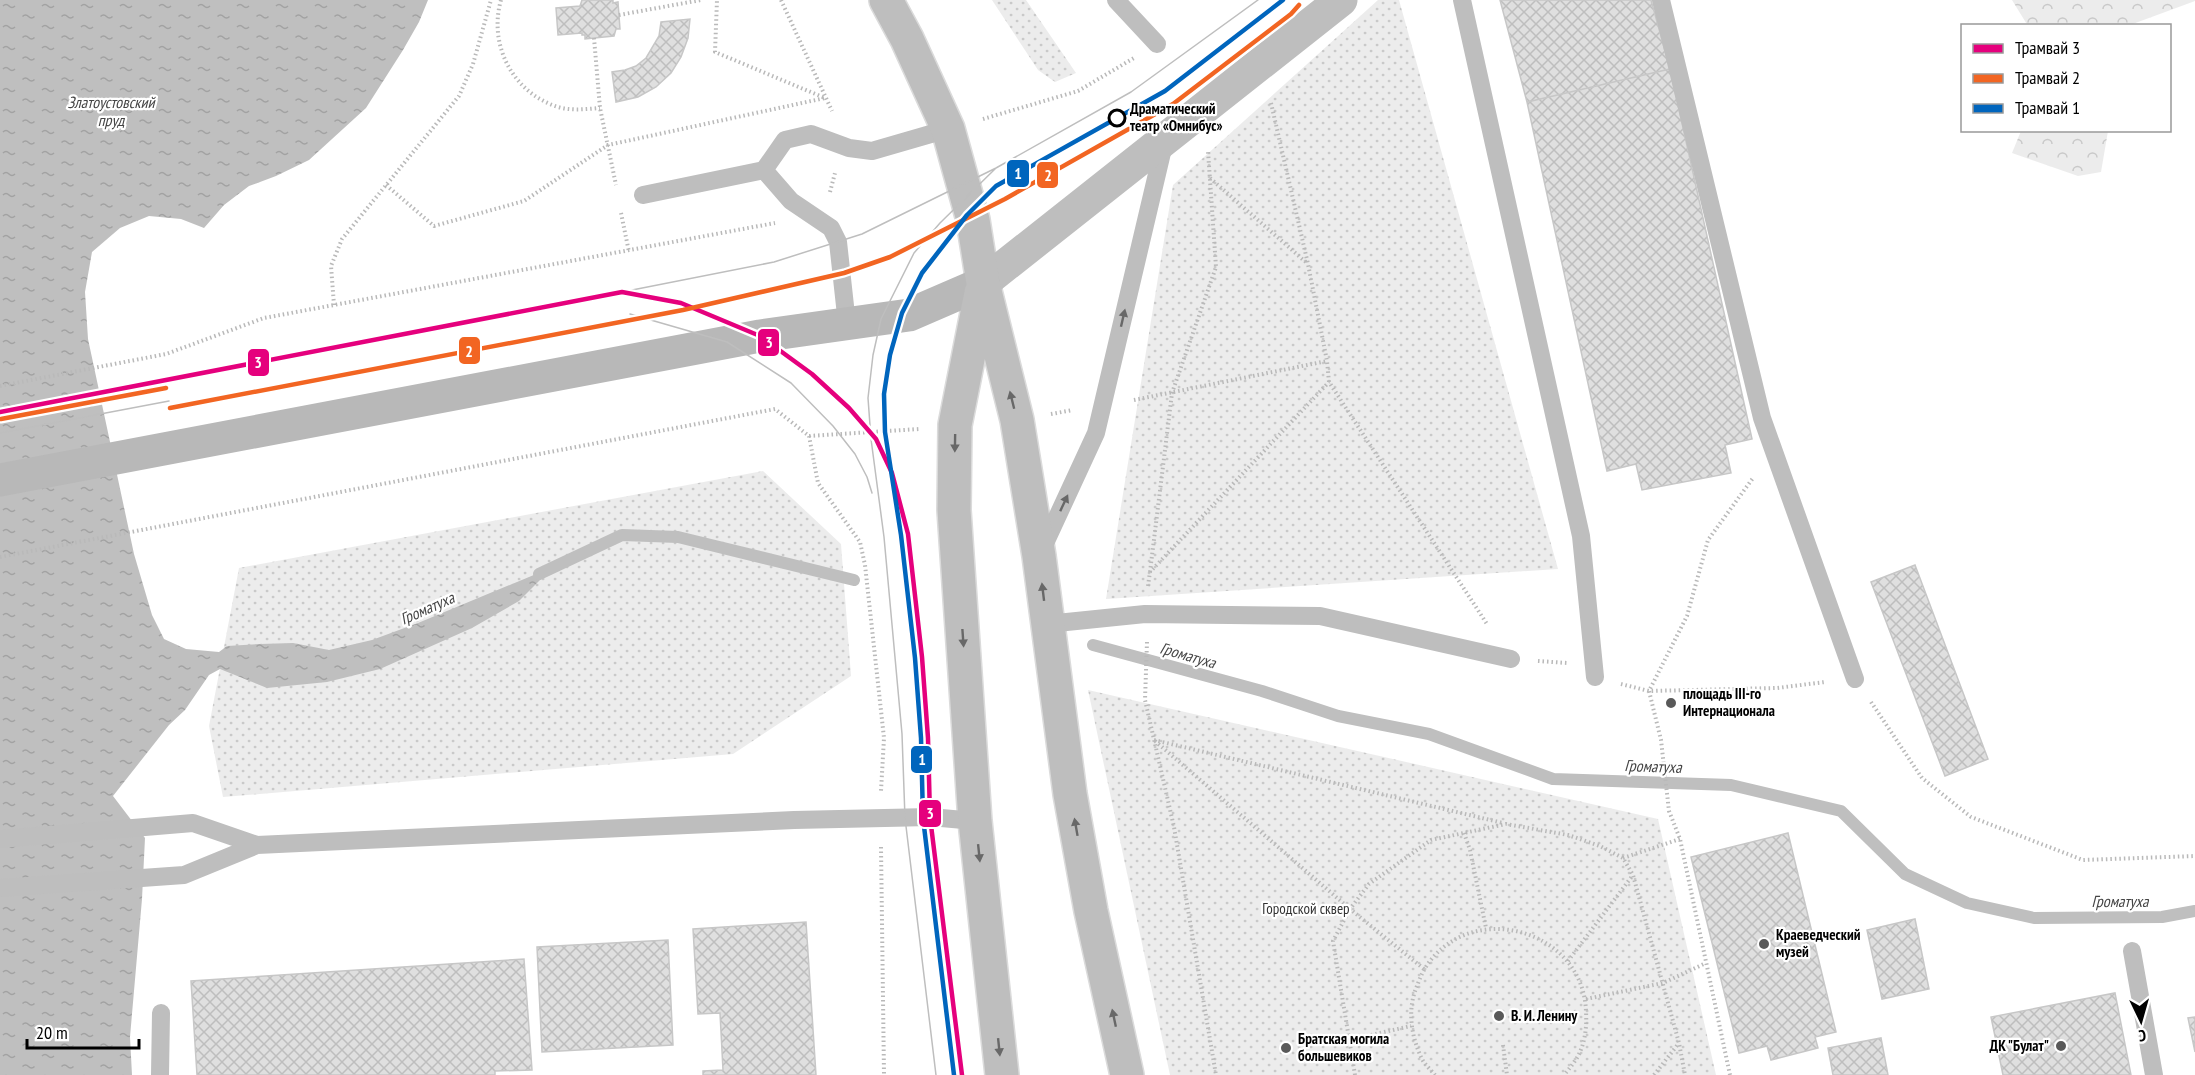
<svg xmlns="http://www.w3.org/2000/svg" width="2195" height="1075" font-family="'PT Sans Narrow',sans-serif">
  <defs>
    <pattern id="grass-dots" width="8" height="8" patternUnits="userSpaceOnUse" patternTransform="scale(1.5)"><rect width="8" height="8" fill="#ececec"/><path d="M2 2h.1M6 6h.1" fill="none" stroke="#c9c9c9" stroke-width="1.8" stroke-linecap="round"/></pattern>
    <pattern id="forest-crowns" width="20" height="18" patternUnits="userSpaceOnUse" patternTransform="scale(1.5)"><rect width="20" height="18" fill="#ececec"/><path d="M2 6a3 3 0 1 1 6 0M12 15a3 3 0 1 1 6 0" fill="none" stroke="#c9c9c9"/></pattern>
    <pattern id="water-ripples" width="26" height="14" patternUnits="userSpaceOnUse" patternTransform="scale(1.5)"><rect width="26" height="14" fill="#bfbfbf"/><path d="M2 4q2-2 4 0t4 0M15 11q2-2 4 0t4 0" fill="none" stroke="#a2a2a2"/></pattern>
    <pattern id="building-cross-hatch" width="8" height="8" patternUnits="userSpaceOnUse" patternTransform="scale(1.5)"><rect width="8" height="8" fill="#dfdfdf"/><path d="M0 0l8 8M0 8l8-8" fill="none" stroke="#bebebe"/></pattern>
  </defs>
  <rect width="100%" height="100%" fill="#fff"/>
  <path fill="url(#grass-dots)" d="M 992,0 L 1026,0 L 1076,73 L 1055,82 L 1038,70 Z
    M 1378,0 L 1399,0 L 1558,569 L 1106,599 L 1173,185 Z
    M 763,471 L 841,544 L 851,676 L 733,754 L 223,797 L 209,726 L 239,568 Z
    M 1088,690 L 1658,819 L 1716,1075 L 1170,1075 Z"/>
  <path fill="url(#forest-crowns)" d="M 2012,0 L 2195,0 L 2195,1 L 2130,25 L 2028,26 Z
    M 2021,131 L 2108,131 L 2101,172 L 2078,176 L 2012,153 Z"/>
  <path fill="url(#water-ripples)" d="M 0,0 L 428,0 L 419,22 L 403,50 L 366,108 L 309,160 L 276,176 L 249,186 L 224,205 L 204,228 L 181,219 L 149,216 L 120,228 L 92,252 L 85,292 L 88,339 L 134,554 L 152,615 L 164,639 L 186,649 L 219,652 L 227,646 L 260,644 L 293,643 L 329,650 L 372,640 L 418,623 L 553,567 L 519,601 L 472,628 L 380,669 L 327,682 L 267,688 L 220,669 L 209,675 L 185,710 L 169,725 L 113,796 L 145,838 L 142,899 L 130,1037 L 132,1075 L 0,1075 Z"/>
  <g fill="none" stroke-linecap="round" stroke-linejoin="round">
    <path stroke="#bfbfbf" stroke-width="12" d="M 539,574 L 622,535 L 678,537 L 854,580
      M 1093,645 L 1262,691 L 1338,716 L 1429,734 L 1553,779 L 1731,785 L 1841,811 L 1905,874 L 1967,903 L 2034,918 L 2162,917 L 2195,911"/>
  </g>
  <path fill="url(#building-cross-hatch)" stroke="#c7c7c7" stroke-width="1.5" d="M 582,0 L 613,0 L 613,3 L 618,2 L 620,29 L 616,29 L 614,36 L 585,39 L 585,35 L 582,35 L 582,33 L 558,35 L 556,8 L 580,6 Z
    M 1500,0 L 1651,0 L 1670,69 L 1527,102 Z
    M 690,19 L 688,38 L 681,57 L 671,73 L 656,87 L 638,97 L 616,102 L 612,72 L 625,70 L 636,66 L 646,58 L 659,36 L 661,22 Z
    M 1670,69 L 1752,439 L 1725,445 L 1731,473 L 1642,490 L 1636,464 L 1607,471 L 1527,102 Z
    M 1915,565 L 1988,759 L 1945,776 L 1871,582 Z
    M 1788,833 L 1836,1032 L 1815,1037 L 1818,1048 L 1771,1060 L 1767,1046 L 1739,1053 L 1691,857 Z
    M 1915,919 L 1929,989 L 1882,999 L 1867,930 Z
    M 806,922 L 816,1075 L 703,1075 L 703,1071 L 723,1070 L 720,1013 L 698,1014 L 693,929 Z
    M 668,940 L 673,1045 L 542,1052 L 537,947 Z
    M 524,959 L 532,1070 L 495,1071 L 495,1075 L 197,1075 L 191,981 Z
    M 2115,993 L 2131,1075 L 2003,1075 L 1991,1017 Z
    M 2195,1017 L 2195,1052 L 2188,1018 Z
    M 1881,1038 L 1888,1075 L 1833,1075 L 1828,1048 Z"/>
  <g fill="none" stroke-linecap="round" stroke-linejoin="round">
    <g stroke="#dbdbdb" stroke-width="36">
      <path id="primary" d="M 886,0 L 907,39 L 948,129 L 973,220 L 983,283 L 1017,420 L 1039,556 L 1070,794 L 1091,911 L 1127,1075
        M 981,293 L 955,425 L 954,510 L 975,821 L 1002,1075"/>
    </g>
    <path stroke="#b9b9b9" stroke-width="4" stroke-dasharray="1.5 3" stroke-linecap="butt" d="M 501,0 C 488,45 513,93 558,107 C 572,111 586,109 600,108
      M 781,0 L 832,111
      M 619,15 L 701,0
      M 594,38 L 600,108 L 616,185
      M 1271,103 L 1308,264 L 1327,361 L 1329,382 L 1487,624
      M 983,119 L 1078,91 L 1134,58
      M 1210,178 L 1308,264
      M 386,185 L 434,226 L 524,201 L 608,145 L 825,98 L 715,52 L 717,0
      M 830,192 L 835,173
      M 621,213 L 629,252
      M 334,305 L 331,266 L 342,239 L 459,96 L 473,64 L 491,0
      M 0,386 L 166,354 L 264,318 L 775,223
      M 1134,400 L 1327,361
      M 1051,414 L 1073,410
      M 809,436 L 818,483 L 860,542 L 865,565 L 884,738 L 881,791
      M 0,557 L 775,409 L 809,436 L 919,429
      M 1150,572 L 1172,393 L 1216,267 L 1208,151
      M 1148,586 L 1150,572 L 1329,382
      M 1147,642 L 1145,700 L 1174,827 L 1216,1075
      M 1538,661 L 1567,663
      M 1621,684 L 1649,691 L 1777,688 L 1825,682
      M 1871,702 L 1922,778 L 1971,817 L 2083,860 L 2195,856
      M 1154,740 L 1503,823
      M 1155,741 L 1350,909 L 1424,969
      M 1464,833 L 1470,850 L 1486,928
      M 881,847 L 884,1075
      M 1623,858 L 1680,839
      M 1568,961 L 1633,875
      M 1586,999 L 1663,983 L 1706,963
      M 1349,1040 L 1411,1026
      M 1503,1045 L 1507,1075
      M 1355,1075 L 1333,941 L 1350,909 L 1369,884 L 1431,840 L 1506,824 L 1568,835 L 1600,846 L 1623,858 L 1633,875 L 1679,1043 L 1685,1075
      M 1435,1075 C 1431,1070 1424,1064 1421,1057 C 1411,1035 1407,1009 1417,986 C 1419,981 1421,975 1424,970 C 1467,897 1584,928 1586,1012 C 1587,1027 1585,1043 1578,1056 C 1574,1063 1569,1069 1564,1075
      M 1654,1075 L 1679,1043
      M 1730,1075 L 1680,839 L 1669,811 L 1661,740 L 1649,691 L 1687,616 L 1708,540 L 1753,478"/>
    <path stroke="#bebebe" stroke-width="18" d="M 1116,0 L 1157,44
      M 1462,0 L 1581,536 L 1595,677
      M 1661,0 L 1762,418 L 1855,679
      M 764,170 L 791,201 L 831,228 L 838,242 L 847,324
      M 643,195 L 764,170 L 785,140 L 811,134 L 849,148 L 872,151 L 948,129
      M 1041,552 L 1096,433 L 1165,140
      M 1047,624 L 1145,614 L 1320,616 L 1511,659
      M 0,839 L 193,823 L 257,845
      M 0,888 L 184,875 L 257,845 L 794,820 L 930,817 L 975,821
      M 2132,951 L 2154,1075
      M 160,1075 L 161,1013"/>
    <path stroke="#bebebe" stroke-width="33" d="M 983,283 L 1341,0"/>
    <path stroke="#b8b8b8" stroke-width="33" d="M 0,480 L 760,336 L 909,315 L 983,283"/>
    <use href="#primary" stroke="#bebebe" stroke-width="33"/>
    <path stroke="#bebebe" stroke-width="1.5" d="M 622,292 L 774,262 L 862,234 L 996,168 L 1131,92 L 1258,0
      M 630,314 L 727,342 L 791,383 L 833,426 L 855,454 L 867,477 L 872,493
      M 0,433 L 169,401
      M 936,1075 L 905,818 L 902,734 L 884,537 L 871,439 L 868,398 L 873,355 L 881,319 L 914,253 L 940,223 L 996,168"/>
    <g stroke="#fff" stroke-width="9">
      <path id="tram-1" d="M 0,412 L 622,292 L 681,303 L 760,336 L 812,374 L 849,408 L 876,439 L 892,473 L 908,534 L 922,657 L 928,738 L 930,817 L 962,1075"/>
    </g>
    <g stroke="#fff" stroke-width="9">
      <path id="tram-2" d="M 170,408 L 683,310 L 844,273 L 890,257 L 1005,199 L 1173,104 L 1291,14 L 1299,5
        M 1,419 L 166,388"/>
    </g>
    <g stroke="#fff" stroke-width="9">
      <path id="tram-3" d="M 954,1075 L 923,818 L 921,738 L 915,658 L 901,535 L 885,432 L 884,394 L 890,355 L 902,313 L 922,273 L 967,215 L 996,186 L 1165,91 L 1283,0"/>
    </g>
    <use href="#tram-1" stroke="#e5007d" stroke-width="4.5"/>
    <use href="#tram-2" stroke="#f26522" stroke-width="4.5"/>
    <use href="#tram-3" stroke="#0065bd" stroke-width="4.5"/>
  </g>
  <defs><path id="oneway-solid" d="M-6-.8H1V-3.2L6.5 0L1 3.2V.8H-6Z" transform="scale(1.5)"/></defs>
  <g fill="#686868">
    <use href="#oneway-solid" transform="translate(1123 318) rotate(-77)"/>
    <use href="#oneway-solid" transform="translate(1012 400) rotate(-104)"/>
    <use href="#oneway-solid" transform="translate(955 443) rotate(91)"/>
    <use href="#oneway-solid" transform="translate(1064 503) rotate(-65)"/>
    <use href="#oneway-solid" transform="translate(1043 592) rotate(-97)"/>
    <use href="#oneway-solid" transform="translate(963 638) rotate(86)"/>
    <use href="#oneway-solid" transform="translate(1076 827) rotate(-100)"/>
    <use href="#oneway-solid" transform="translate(979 853) rotate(84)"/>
    <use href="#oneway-solid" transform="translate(1114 1018) rotate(-102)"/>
    <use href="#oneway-solid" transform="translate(999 1047) rotate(84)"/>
  </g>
  <circle fill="#fff" stroke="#000" stroke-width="3" cx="1117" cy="118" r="8"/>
  <g fill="#595959" stroke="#fff" stroke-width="2">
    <circle cx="1671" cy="703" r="6"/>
    <circle cx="1764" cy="944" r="6"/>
    <circle cx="1499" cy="1016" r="6"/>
    <circle cx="2061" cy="1046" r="6"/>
    <circle cx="1286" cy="1048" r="6"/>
  </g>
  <g text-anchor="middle" stroke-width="4.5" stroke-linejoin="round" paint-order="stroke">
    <g font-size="15" font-weight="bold" fill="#000" stroke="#fff" text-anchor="start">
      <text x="1130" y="114">Драматический<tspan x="1130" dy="17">театр «Омнибус»</tspan></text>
    </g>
    <g font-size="15" font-weight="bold" fill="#000" stroke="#fff" text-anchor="start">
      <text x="1683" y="699">площадь III-го<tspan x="1683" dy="17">Интернационала</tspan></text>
      <text x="1776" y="940">Краеведческий<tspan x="1776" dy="17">музей</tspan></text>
      <text x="1511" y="1021">В. И. Ленину</text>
      <text x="1298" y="1044">Братская могила<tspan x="1298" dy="17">большевиков</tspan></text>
      <text x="2049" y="1051" text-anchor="end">ДК "Булат"</text>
    </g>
    <g font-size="15" fill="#333" stroke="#fff">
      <text x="1306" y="914">Городской сквер</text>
    </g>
    <g font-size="16" font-style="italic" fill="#444" stroke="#fff">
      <text x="111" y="108">Златоустовский<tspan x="111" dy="18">пруд</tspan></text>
      <text transform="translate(427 608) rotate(-24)" y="6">Громатуха</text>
      <text transform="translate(1188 655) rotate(16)" y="6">Громатуха</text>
      <text transform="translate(1653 766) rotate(2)" y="6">Громатуха</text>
      <text x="2120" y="907">Громатуха</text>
    </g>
  </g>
  <g stroke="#fff" stroke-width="2">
    <rect x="1006" y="159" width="24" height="29" rx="6" fill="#0065bd"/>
    <rect x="1036" y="161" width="23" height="28" rx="6" fill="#f26522"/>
    <rect x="757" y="328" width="23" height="29" rx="6" fill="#e5007d"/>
    <rect x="458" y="336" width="23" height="29" rx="6" fill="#f26522"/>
    <rect x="247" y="348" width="23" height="29" rx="6" fill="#e5007d"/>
    <rect x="910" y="745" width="23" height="29" rx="6" fill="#0065bd"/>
    <rect x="918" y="799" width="24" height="29" rx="6" fill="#e5007d"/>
  </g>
  <g font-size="16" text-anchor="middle" font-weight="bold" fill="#fff">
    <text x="1018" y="179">1</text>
    <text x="1048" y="181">2</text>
    <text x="769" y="348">3</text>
    <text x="469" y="357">2</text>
    <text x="258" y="368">3</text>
    <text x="922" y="765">1</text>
    <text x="930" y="819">3</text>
  </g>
  <rect x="1961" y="24" width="210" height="108" fill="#ffffff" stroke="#999999" stroke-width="1.5"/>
  <rect x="1973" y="44" width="30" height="9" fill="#e5007d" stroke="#999999" stroke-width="1.5"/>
  <text x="2015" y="54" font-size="18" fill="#000000">Трамвай 3</text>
  <rect x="1973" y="74" width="30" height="9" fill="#f26522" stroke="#999999" stroke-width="1.5"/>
  <text x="2015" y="84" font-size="18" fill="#000000">Трамвай 2</text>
  <rect x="1973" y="104" width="30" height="9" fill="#0065bd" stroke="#999999" stroke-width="1.5"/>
  <text x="2015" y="114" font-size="18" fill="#000000">Трамвай 1</text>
  <g transform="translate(2141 1021) rotate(175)" stroke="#ffffff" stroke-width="4.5" paint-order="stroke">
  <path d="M0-4.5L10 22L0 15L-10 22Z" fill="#000000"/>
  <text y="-9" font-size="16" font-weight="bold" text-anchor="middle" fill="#000000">С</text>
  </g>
  <path d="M27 1039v9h112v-9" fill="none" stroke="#000000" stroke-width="3"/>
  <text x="36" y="1039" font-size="18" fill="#000000" stroke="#ffffff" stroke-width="4.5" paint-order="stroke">20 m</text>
</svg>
